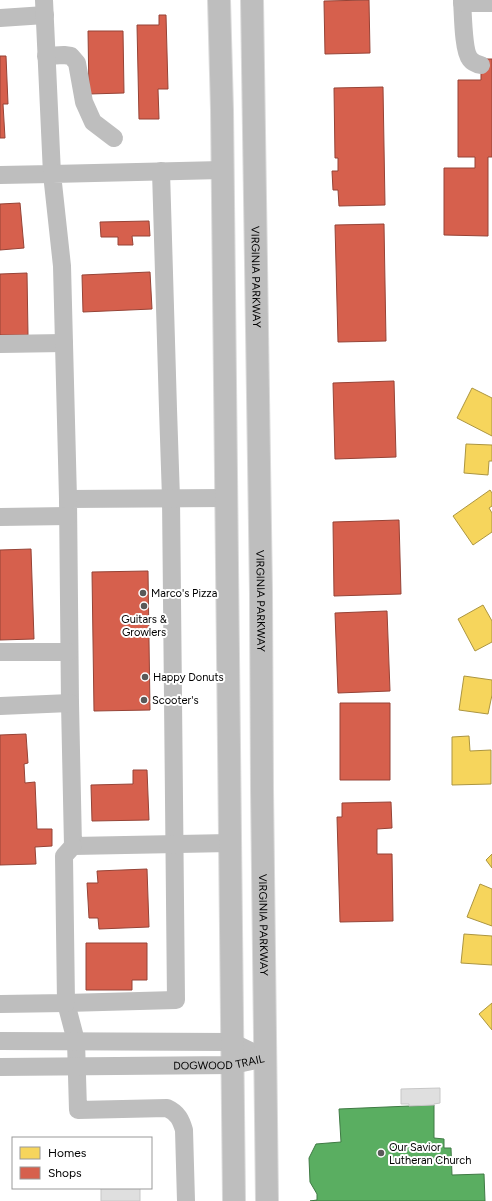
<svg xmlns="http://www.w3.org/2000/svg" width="492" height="1201" font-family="Figtree,sans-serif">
  <rect width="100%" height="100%" fill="#fff"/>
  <path fill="#f6d55c" stroke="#ac9540" d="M 472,388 L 492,398 L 492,436 L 457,418 Z
    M 466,444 L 492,445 L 492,461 L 489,461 L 488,475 L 464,473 Z
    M 490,490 L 492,493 L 492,506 L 489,508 L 492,513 L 492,532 L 473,545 L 453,516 Z
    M 483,605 L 492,621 L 492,642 L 475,651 L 458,619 Z
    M 464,676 L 492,680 L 492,695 L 488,714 L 459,710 Z
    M 469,736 L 470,751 L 491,750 L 491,784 L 452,785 L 452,737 Z
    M 492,854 L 492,868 L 486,860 Z
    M 480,884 L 492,889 L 492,926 L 467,917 Z
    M 464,934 L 492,936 L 492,965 L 461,963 Z
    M 492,1003 L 492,1030 L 479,1014 Z"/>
  <path fill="#d6604d" stroke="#964336" d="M 369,0 L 370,53 L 325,54 L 324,1 Z
    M 159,15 L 166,15 L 168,89 L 158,89 L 159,119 L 139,119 L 137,25 L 159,25 Z
    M 88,31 L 123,31 L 124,93 L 89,94 Z
    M 0,56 L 6,56 L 8,104 L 3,104 L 5,138 L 0,138 Z
    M 481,59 L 492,59 L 492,157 L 488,157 L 488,236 L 444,235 L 444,168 L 475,168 L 475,157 L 458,157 L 458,80 L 481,80 Z
    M 383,87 L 385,205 L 339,206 L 338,190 L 333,190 L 332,171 L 338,171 L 338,158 L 335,158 L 334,88 Z
    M 20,203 L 24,248 L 0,250 L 0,204 Z
    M 149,221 L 150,236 L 132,236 L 133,245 L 118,245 L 118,237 L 101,237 L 100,222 Z
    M 384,224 L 386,341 L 338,342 L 335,225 Z
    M 150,272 L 152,309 L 83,312 L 82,275 Z
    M 27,273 L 28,335 L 0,335 L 0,274 Z
    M 394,381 L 396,457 L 335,459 L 333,383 Z
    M 399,520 L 401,594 L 334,596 L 333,522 Z
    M 31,549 L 34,639 L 0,640 L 0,550 Z
    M 148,571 L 150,710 L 94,711 L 92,572 Z
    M 387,611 L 390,691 L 338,693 L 335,613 Z
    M 340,703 L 390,703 L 390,780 L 340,780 Z
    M 26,734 L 28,763 L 24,764 L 25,783 L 35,782 L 37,829 L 52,829 L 52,846 L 35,847 L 36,864 L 0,865 L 0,735 Z
    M 133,770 L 147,770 L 149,820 L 92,821 L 91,785 L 133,784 Z
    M 391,802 L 392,828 L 377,829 L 377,854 L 392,854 L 393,921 L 340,922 L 337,817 L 342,817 L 342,803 Z
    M 147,869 L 149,927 L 99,929 L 98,918 L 89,918 L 87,883 L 98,883 L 97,871 Z
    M 86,943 L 147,943 L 147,980 L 132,980 L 132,990 L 86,990 Z"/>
  <path fill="#5aae61" stroke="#3f7a44" d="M 434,1105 L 434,1138 L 444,1139 L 444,1148 L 451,1148 L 452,1175 L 484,1174 L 485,1201 L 310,1201 L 317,1200 L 317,1194 L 310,1182 L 309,1158 L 316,1144 L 341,1142 L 339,1109 Z"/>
  <path fill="#dfdfdf" stroke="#c7c7c7" d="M 440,1088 L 440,1103 L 434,1104 L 434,1105 L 409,1106 L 409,1104 L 401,1104 L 401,1089 Z
    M 101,1188 L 140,1188 L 140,1201 L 101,1201 Z"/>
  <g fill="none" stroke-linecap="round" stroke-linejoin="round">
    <g stroke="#dbdbdb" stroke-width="24">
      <g id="major">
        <path d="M 219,0 L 222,110 L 234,1201"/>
        <path id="s2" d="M 252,0 L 261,593 L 262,789 L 267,1201"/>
      </g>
    </g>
    <g stroke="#bebebe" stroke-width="18">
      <path d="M 462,0 C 463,12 463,51 470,59 C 473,63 476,64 481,65"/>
      <path d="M 462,3 L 492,3"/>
      <path d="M 0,18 L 45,15"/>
      <path d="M 46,56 L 64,55 L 71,56 L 77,63 L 84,102 L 93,122 L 114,138"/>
      <path d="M 161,171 L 168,409 L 171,498 L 176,1000 L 66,1003 L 76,1041 L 78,1110 L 167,1108 C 178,1113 181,1120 184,1130 L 186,1201"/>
      <path d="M 0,175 L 52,174 L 44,0"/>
      <path d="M 0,344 L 64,343"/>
      <path d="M 226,498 L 68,499 L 70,703 L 73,846 L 230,843"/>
      <path d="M 68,499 L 62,266 L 52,174 L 222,170"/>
      <path d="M 0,517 L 68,516"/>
      <path d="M 0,652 L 69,652"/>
      <path d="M 0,706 L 70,703"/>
      <path d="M 0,1004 L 66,1003 L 64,856 L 73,846"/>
      <path d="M 0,1041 L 232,1042 L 265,1058"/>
      <path id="s1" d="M 0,1067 L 233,1065 L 265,1058"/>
    </g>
    <use href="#major" stroke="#bebebe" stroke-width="22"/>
  </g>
  <g fill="#595959" stroke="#fff" stroke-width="1.5">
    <circle cx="143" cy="593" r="4"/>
    <circle cx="144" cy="606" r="4"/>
    <circle cx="145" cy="677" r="4"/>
    <circle cx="144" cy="700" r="4"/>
    <circle cx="381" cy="1153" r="4"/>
  </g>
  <g text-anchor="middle" stroke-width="4" stroke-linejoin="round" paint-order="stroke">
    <g font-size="11" fill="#000" stroke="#fff">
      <text dy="4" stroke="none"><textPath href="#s2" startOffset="277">VIRGINIA PARKWAY</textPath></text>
      <text dy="4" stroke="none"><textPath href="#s2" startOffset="601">VIRGINIA PARKWAY</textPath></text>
      <text dy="4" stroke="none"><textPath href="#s2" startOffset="925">VIRGINIA PARKWAY</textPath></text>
      <text dy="4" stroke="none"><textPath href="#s1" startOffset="219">DOGWOOD TRAIL</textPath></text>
    </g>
    <g font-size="11" fill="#000" stroke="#fff" text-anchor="start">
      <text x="151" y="597">Marco's Pizza</text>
      <text x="144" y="623" text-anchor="middle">Guitars &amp;<tspan x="144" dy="13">Growlers</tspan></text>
      <text x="153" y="681">Happy Donuts</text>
      <text x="152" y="704">Scooter's</text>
      <text x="389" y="1151">Our Savior<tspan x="389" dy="13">Lutheran Church</tspan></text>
    </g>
  </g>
  <rect x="12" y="1137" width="140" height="52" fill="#ffffff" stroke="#999999"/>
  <rect x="20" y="1147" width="20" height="12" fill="#f6d55c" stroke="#999999"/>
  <text x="48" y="1157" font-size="12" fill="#000000">Homes</text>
  <rect x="20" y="1167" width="20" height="12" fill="#d6604d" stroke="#999999"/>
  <text x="48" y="1177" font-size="12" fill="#000000">Shops</text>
</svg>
